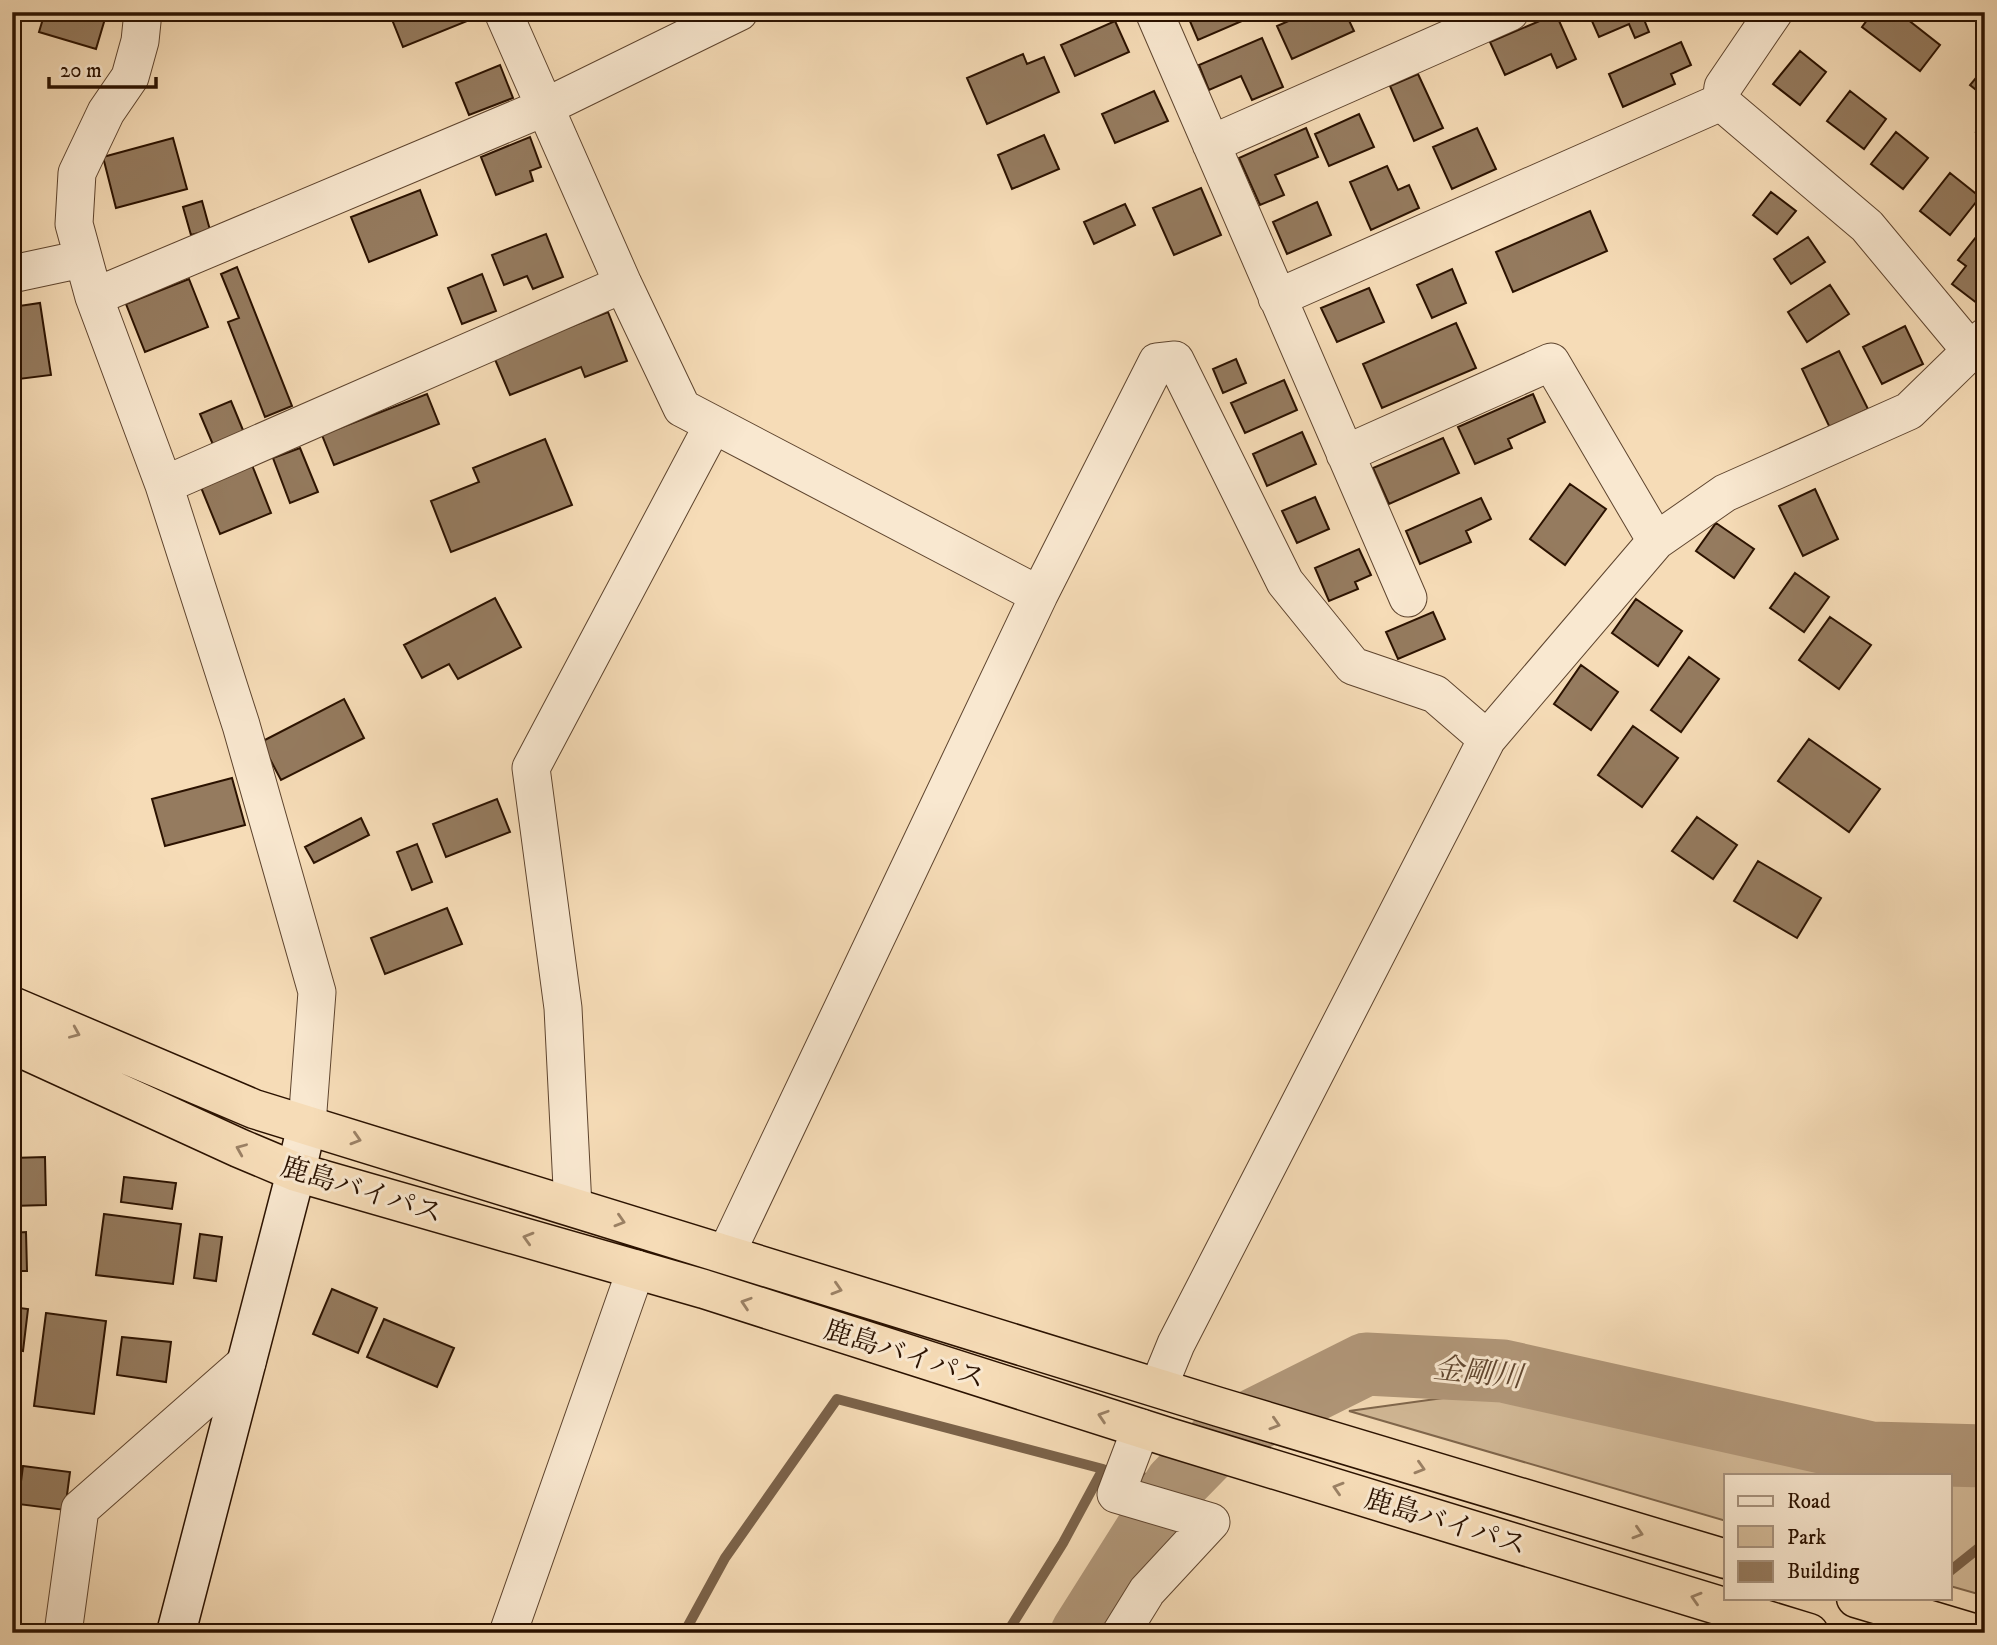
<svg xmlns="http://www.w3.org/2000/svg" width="1997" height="1645" font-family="'IM FELL DW Pica','Noto Serif JP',serif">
  <rect width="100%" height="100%" fill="#f6dcb7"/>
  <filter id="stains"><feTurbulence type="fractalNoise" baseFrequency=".00286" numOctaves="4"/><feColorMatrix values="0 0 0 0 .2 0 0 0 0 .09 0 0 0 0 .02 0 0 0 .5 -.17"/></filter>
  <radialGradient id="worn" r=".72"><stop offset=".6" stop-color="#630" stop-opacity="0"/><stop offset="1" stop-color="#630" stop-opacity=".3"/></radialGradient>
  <path fill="#d3ba98" stroke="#7f664c" stroke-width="2" d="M 1472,1394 L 1847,1475 L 1726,1475 L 1726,1521 L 1349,1411 Z
    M 1985,1484 L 1985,1596 L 1950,1586 L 1950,1485 Z"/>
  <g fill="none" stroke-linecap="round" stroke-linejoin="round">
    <path stroke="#7b6249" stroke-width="10" d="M 1141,1477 L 1176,1484
      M 1950,1571 L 1985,1543
      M 684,1633 L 725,1558 L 837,1399 L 1103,1469 L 1063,1543 L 1007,1633"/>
    <path stroke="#b19779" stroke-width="63" d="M 1082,1633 L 1176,1484 L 1224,1435 L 1366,1364 L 1503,1371 L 1871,1453 L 1985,1456"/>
  </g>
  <path fill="#957b5f" stroke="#2b1200" stroke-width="2" d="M 12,12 L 21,12 L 12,40 Z
    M 45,12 L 107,12 L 96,49 L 39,32 Z
    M 389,12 L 481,12 L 482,15 L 403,47 Z
    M 1186,12 L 1238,12 L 1242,21 L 1198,40 Z
    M 1309,12 L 1345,12 L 1354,31 L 1292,59 L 1277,26 Z
    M 1588,12 L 1641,12 L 1649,32 L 1635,38 L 1629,24 L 1599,37 Z
    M 1687,12 L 1706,12 L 1690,19 Z
    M 1873,12 L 1898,12 L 1940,45 L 1920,71 L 1862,27 Z
    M 1556,14 L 1576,59 L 1557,68 L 1551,54 L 1505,75 L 1490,42 Z
    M 1115,21 L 1129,52 L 1075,76 L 1061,45 Z
    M 1262,38 L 1283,87 L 1252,100 L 1241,76 L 1209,90 L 1199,65 Z
    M 1681,42 L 1691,65 L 1671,74 L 1675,84 L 1623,107 L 1609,74 Z
    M 1800,51 L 1826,72 L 1800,105 L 1773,84 Z
    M 1023,54 L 1027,64 L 1044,57 L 1059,92 L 987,124 L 967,78 Z
    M 500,65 L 513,98 L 469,115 L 456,83 Z
    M 1985,67 L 1985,97 L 1970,85 Z
    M 1418,74 L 1443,128 L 1414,141 L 1390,86 Z
    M 1154,91 L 1168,121 L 1115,143 L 1102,114 Z
    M 1850,91 L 1886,119 L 1864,149 L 1827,121 Z
    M 1359,114 L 1374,147 L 1329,166 L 1315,134 Z
    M 1985,121 L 1985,138 L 1976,132 Z
    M 1306,128 L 1318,157 L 1275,175 L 1284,195 L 1260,205 L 1239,158 Z
    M 1477,128 L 1496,169 L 1452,189 L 1433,147 Z
    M 1896,132 L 1928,158 L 1903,189 L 1871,164 Z
    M 1044,135 L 1059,169 L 1012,189 L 998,155 Z
    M 530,137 L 541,167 L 530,171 L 533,181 L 496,195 L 481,157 Z
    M 173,138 L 187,189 L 116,208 L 103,157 Z
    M 1387,166 L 1398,190 L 1409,185 L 1419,208 L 1371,230 L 1350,182 Z
    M 1950,173 L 1980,197 L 1950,235 L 1920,211 Z
    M 1201,188 L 1221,235 L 1174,255 L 1153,208 Z
    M 420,190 L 437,235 L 369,262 L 351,217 Z
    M 1771,192 L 1796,211 L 1777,234 L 1753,215 Z
    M 202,201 L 210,230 L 191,235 L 183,207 Z
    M 1317,202 L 1331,235 L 1287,254 L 1273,222 Z
    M 1125,204 L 1135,225 L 1094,244 L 1084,222 Z
    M 1590,211 L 1607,251 L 1513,292 L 1496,252 Z
    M 546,234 L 563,277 L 533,289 L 527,276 L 504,285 L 492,255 Z
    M 1808,237 L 1825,262 L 1791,284 L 1774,259 Z
    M 1976,237 L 1985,243 L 1985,296 L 1978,304 L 1952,284 L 1966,266 L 1958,260 Z
    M 237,267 L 292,406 L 265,417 L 228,322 L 239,318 L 221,274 Z
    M 1452,269 L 1466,303 L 1432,318 L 1417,285 Z
    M 482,274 L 496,311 L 462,324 L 448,288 Z
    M 189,279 L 208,327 L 145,352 L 126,304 Z
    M 1830,285 L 1849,314 L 1807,342 L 1788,312 Z
    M 1369,288 L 1384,322 L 1337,342 L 1321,308 Z
    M 40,303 L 51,375 L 19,379 L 12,340 L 12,307 Z
    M 608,312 L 627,361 L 585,377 L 581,367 L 510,395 L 494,357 Z
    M 1456,323 L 1476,368 L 1382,408 L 1363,364 Z
    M 1905,326 L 1923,364 L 1882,384 L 1863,347 Z
    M 1839,351 L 1868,409 L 1830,428 L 1802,369 Z
    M 1236,359 L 1246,383 L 1223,393 L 1213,369 Z
    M 1284,380 L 1297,410 L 1245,433 L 1231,403 Z
    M 427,394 L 439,424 L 334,465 L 322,435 Z
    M 1533,394 L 1545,422 L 1508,439 L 1512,448 L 1475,464 L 1458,427 Z
    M 231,401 L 245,435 L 214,447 L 200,414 Z
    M 1302,432 L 1316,464 L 1267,486 L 1253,454 Z
    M 1443,438 L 1459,473 L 1389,504 L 1373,468 Z
    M 545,439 L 572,505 L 451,552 L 431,501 L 479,482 L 473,468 Z
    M 300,448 L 318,492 L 290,503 L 273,458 Z
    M 252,465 L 271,513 L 220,534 L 200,485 Z
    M 1570,484 L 1606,509 L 1565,565 L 1530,539 Z
    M 1815,489 L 1838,539 L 1803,556 L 1779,506 Z
    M 1315,497 L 1329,529 L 1297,543 L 1282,511 Z
    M 1481,498 L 1491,519 L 1466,531 L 1471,542 L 1420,564 L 1406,531 Z
    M 1716,523 L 1754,549 L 1734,578 L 1696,551 Z
    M 1359,549 L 1371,575 L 1355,582 L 1358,589 L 1329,601 L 1315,568 Z
    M 1795,573 L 1829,597 L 1804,632 L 1770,608 Z
    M 495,598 L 521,647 L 458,679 L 449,664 L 422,678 L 404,645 Z
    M 1636,599 L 1682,631 L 1658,666 L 1612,633 Z
    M 1433,612 L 1445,639 L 1398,659 L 1386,632 Z
    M 1830,617 L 1871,645 L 1839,689 L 1799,660 Z
    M 1689,657 L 1719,679 L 1681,732 L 1651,710 Z
    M 1581,665 L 1618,692 L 1591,730 L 1554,704 Z
    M 344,699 L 364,738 L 281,780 L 261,742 Z
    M 1633,726 L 1678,758 L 1642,807 L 1598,775 Z
    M 1809,739 L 1880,789 L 1849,832 L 1778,781 Z
    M 232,778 L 245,825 L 165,846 L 152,799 Z
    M 497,799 L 510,832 L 446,857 L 433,824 Z
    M 1697,817 L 1737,845 L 1713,879 L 1672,851 Z
    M 361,818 L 369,835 L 314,863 L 305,847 Z
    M 417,844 L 432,882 L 412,890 L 397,852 Z
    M 1758,861 L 1821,898 L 1797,938 L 1734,901 Z
    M 447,908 L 462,944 L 385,974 L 371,938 Z
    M 45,1157 L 46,1205 L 12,1206 L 12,1158 Z
    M 124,1177 L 176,1183 L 172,1209 L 121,1202 Z
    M 104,1214 L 181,1224 L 173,1284 L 96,1275 Z
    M 26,1232 L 27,1271 L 12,1271 L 12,1233 Z
    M 200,1234 L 222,1237 L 216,1281 L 194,1278 Z
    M 332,1289 L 377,1308 L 358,1353 L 313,1334 Z
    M 12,1307 L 28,1309 L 23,1351 L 12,1349 Z
    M 46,1313 L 106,1321 L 94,1414 L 34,1406 Z
    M 384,1319 L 454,1348 L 437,1387 L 367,1357 Z
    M 122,1337 L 171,1342 L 166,1382 L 117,1375 Z
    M 12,1459 L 18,1459 L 12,1501 Z
    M 23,1466 L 70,1472 L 65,1510 L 18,1504 Z"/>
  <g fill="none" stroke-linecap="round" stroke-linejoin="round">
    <g stroke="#5e442e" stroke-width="39">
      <path id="street" d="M 143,12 L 140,41 L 130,77 L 106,112 L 77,173 L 74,224 L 94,297 L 164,485 L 241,725 L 317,992 L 307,1124
        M 503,12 L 623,284 L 682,408 L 1039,595
        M 1154,12 L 1408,598
        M 1774,12 L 1723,87 L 1721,102 L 1867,226 L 1971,351
        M 1211,144 L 1510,12
        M 12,274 L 82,259
        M 94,297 L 545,107 L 739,12
        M 1277,298 L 1721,102
        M 1345,454 L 1551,362 L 1656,541
        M 164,485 L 623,284
        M 573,1207 L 563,1008 L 531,768 L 713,425
        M 726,1254 L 1039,595 L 1157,362 L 1175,360 L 1285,582 L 1353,666 L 1435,694 L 1487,739
        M 1158,1388 L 1176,1344 L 1487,739 L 1656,541 L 1725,493 L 1909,411 L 1985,337
        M 63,1633 L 80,1509 L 247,1362
        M 508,1633 L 636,1269
        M 1121,1633 L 1147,1591 L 1211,1522 L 1116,1494 L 1141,1428"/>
    </g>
    <g stroke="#2b1200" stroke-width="41">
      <path id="secondary" d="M 176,1633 L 296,1172 L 307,1124"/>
    </g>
    <g stroke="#2b1200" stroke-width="41">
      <path id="highway" d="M 12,1006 L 254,1109 L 1219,1407 L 1726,1559
        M 12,1044 L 239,1148 L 296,1172 L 704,1289 L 1168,1437 L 1809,1633
        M 1856,1598 L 1973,1633"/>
    </g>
    <use href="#street" stroke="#f9e8d0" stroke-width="37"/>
    <use href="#secondary" stroke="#f9e8d0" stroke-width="38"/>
    <use href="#highway" stroke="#f6dcb7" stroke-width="38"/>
  </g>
  <defs><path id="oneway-chevron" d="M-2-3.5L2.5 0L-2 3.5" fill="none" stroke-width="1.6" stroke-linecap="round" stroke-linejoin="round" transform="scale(1.75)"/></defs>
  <g stroke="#9b8165">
    <use href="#oneway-chevron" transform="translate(75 1033) rotate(23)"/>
    <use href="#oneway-chevron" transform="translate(356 1139) rotate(17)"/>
    <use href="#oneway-chevron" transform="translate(241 1149) rotate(-157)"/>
    <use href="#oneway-chevron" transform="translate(620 1221) rotate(17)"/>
    <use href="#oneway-chevron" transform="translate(528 1238) rotate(-164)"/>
    <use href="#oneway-chevron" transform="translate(837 1289) rotate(17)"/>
    <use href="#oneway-chevron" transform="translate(746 1303) rotate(-162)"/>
    <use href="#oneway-chevron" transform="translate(1103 1416) rotate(-162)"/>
    <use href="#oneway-chevron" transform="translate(1275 1424) rotate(17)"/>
    <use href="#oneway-chevron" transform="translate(1420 1468) rotate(17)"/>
    <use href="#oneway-chevron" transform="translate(1338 1488) rotate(-163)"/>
    <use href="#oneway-chevron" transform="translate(1638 1533) rotate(17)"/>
    <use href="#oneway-chevron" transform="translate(1696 1598) rotate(-163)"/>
  </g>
  <g text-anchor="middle" stroke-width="6" stroke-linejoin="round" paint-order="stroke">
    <g font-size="28" fill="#2b1200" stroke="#f9e8d0">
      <text transform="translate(362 1189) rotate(17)" y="10">鹿島バイパス</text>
      <text transform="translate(905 1353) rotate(18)" y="10">鹿島バイパス</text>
      <text transform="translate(1446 1521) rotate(17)" y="10">鹿島バイパス</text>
    </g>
    <g font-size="30" font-style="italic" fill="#614730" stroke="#f9e8d0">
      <text transform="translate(1478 1372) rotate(6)" y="10">金剛川</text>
    </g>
  </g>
  <rect width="1997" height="1645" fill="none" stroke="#f6dcb7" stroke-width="42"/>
  <rect x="14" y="14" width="1969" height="1617" fill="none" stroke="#2b1200" stroke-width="3.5"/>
  <rect x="21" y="21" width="1955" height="1603" fill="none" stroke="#2b1200" stroke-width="2"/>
  <rect x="1724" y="1474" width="228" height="126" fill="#f9e8d0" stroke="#a7927d" stroke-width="2"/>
  <rect x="1738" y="1496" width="35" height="10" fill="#f9e8d0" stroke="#a7927d" stroke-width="2"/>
  <text x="1787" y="1508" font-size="21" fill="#2b1200">Road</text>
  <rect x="1738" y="1526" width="35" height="21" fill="#d3ba98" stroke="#a7927d" stroke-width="2"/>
  <text x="1787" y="1544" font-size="21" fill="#2b1200">Park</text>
  <rect x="1738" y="1561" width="35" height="21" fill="#957b5f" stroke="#a7927d" stroke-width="2"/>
  <text x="1787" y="1578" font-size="21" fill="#2b1200">Building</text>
  <path d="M49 77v10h107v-10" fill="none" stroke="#2b1200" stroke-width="3.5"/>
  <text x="60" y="77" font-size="21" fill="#2b1200" stroke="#f9e8d0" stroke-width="5" paint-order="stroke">20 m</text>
  <rect width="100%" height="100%" filter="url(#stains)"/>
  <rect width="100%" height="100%" fill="url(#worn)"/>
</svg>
